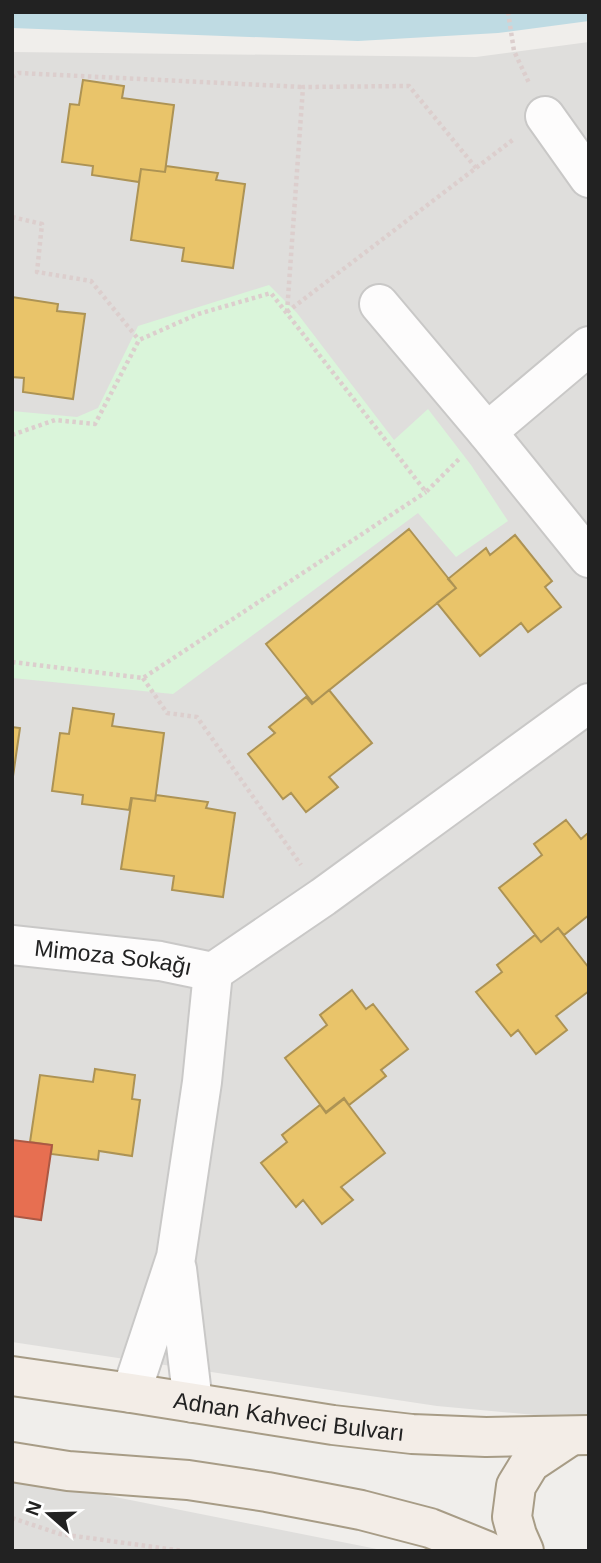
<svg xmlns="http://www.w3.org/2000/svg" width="601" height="1563" font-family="Arial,sans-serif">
  <rect width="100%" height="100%" fill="#f0eeeb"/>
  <path fill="#dfdedc" d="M 589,42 L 589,1420 L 437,1406 L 12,1342 L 12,52 L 476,57 Z
    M 12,1482 L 90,1492 L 387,1551 L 12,1551 Z"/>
  <path fill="#daf5da" d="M 269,285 L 297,313 L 394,440 L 428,409 L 471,465 L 508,521 L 456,557 L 418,513 L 173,694 L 12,678 L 12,411 L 77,417 L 98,408 L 138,326 Z"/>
  <path fill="#bfdbe3" d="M 12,12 L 589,12 L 589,21 L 498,33 L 358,41 L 12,28 Z"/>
  <path fill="#e9c46a" stroke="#ad9354" stroke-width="2" d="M 83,80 L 124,86 L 122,98 L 174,105 L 165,172 L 141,169 L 139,182 L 92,175 L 93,166 L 62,162 L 70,104 L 79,105 Z
    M 166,166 L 218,173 L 216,180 L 245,184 L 233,268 L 182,261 L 184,248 L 131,240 L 141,169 L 165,172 Z
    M 12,297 L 58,304 L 57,311 L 85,314 L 73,399 L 23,392 L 24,378 L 12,377 Z
    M 409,529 L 456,588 L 313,703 L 266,644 Z
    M 515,535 L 552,581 L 545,587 L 561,607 L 528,632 L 521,623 L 480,656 L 437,603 L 456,588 L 448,579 L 486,548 L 490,555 Z
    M 329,690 L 372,743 L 329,777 L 338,787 L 306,812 L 291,793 L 283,799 L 248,754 L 275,733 L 269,727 L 306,697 L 312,704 Z
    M 73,708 L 114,714 L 112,726 L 164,733 L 155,801 L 131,798 L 129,810 L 82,804 L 83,795 L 52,791 L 60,733 L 69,734 Z
    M 12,727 L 20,728 L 12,783 Z
    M 156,795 L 208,802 L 206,808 L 235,813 L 223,897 L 172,890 L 174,876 L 121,869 L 132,798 L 155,801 Z
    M 566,820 L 581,839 L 588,833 L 589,835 L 589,915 L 564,935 L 558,928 L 541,942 L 499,888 L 542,855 L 534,844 Z
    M 558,928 L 589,968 L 589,991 L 556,1016 L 567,1030 L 536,1054 L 518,1030 L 511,1036 L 476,992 L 502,972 L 497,965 L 535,935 L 541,942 Z
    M 352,990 L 366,1009 L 373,1004 L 408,1049 L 381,1070 L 386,1076 L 349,1105 L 344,1098 L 326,1112 L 285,1058 L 327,1025 L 320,1015 Z
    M 95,1069 L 135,1075 L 132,1099 L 140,1100 L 132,1156 L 99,1151 L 98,1160 L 51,1154 L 52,1145 L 30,1142 L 40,1075 L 93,1082 Z
    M 344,1099 L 385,1153 L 341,1187 L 353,1200 L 322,1224 L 303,1200 L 296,1207 L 261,1163 L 287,1142 L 282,1135 L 320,1105 L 326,1113 Z"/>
  <path fill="#e76f51" stroke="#ac5843" stroke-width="2" d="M 12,1140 L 52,1145 L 41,1220 L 12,1216 Z"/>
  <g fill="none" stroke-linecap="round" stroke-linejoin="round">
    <g stroke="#c9c8c7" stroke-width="42">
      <g id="street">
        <path d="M 545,116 L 589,178"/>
        <path d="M 379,304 L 487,432 L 589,558"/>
        <path d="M 487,432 L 589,346"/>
        <path id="s1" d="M 12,945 L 160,961 L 213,972"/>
        <path d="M 213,972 L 323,897 L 589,703"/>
        <path d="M 177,1269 L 193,1403"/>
        <path d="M 131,1393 L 176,1257 L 202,1082 L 213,972"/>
      </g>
    </g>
    <g stroke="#a79c86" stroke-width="42">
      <g id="primary">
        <path id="s2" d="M 12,1376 L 131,1393 L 333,1425 L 412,1434 L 486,1437 L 589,1435"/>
        <path d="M 12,1462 L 68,1471 L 188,1480 L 267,1492 L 361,1510 L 430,1528 L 487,1551"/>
        <path d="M 524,1551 L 517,1535 L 512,1517 L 516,1486 L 530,1463 L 569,1437"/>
      </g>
    </g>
    <path stroke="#dccecd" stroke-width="4.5" stroke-dasharray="3.5 3.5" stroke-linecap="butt" d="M 508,12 L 514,51 L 529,83
      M 12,77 L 19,73 L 303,87
      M 12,217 L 42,224 L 37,272 L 91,281 L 139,340
      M 287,312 L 303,87 L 409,86 L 476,168
      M 287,312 L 514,139
      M 12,435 L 55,420 L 95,424 L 139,340 L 198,314 L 271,293 L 426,492 L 461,457
      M 12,662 L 143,678 L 426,492
      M 143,678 L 167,713 L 197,717 L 301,865
      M 12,1518 L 60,1534 L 183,1551"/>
    <use href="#street" stroke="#fdfcfc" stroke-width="38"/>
    <use href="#primary" stroke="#f3ede7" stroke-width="38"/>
  </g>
  <g text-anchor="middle" stroke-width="7" stroke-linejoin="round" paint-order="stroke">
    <g font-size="23" fill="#222" stroke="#fff">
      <text dy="8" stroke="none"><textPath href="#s1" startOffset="102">Mimoza Sokağı</textPath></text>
      <text dy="8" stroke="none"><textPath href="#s2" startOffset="280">Adnan Kahveci Bulvarı</textPath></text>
    </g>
  </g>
  <rect width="601" height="1563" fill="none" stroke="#222222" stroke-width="28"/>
  <g transform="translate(49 1514) rotate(290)" stroke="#ffffff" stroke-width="5" paint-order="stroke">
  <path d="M0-5L12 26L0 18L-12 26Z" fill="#222222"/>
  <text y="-10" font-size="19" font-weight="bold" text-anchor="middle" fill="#222222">N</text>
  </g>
</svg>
